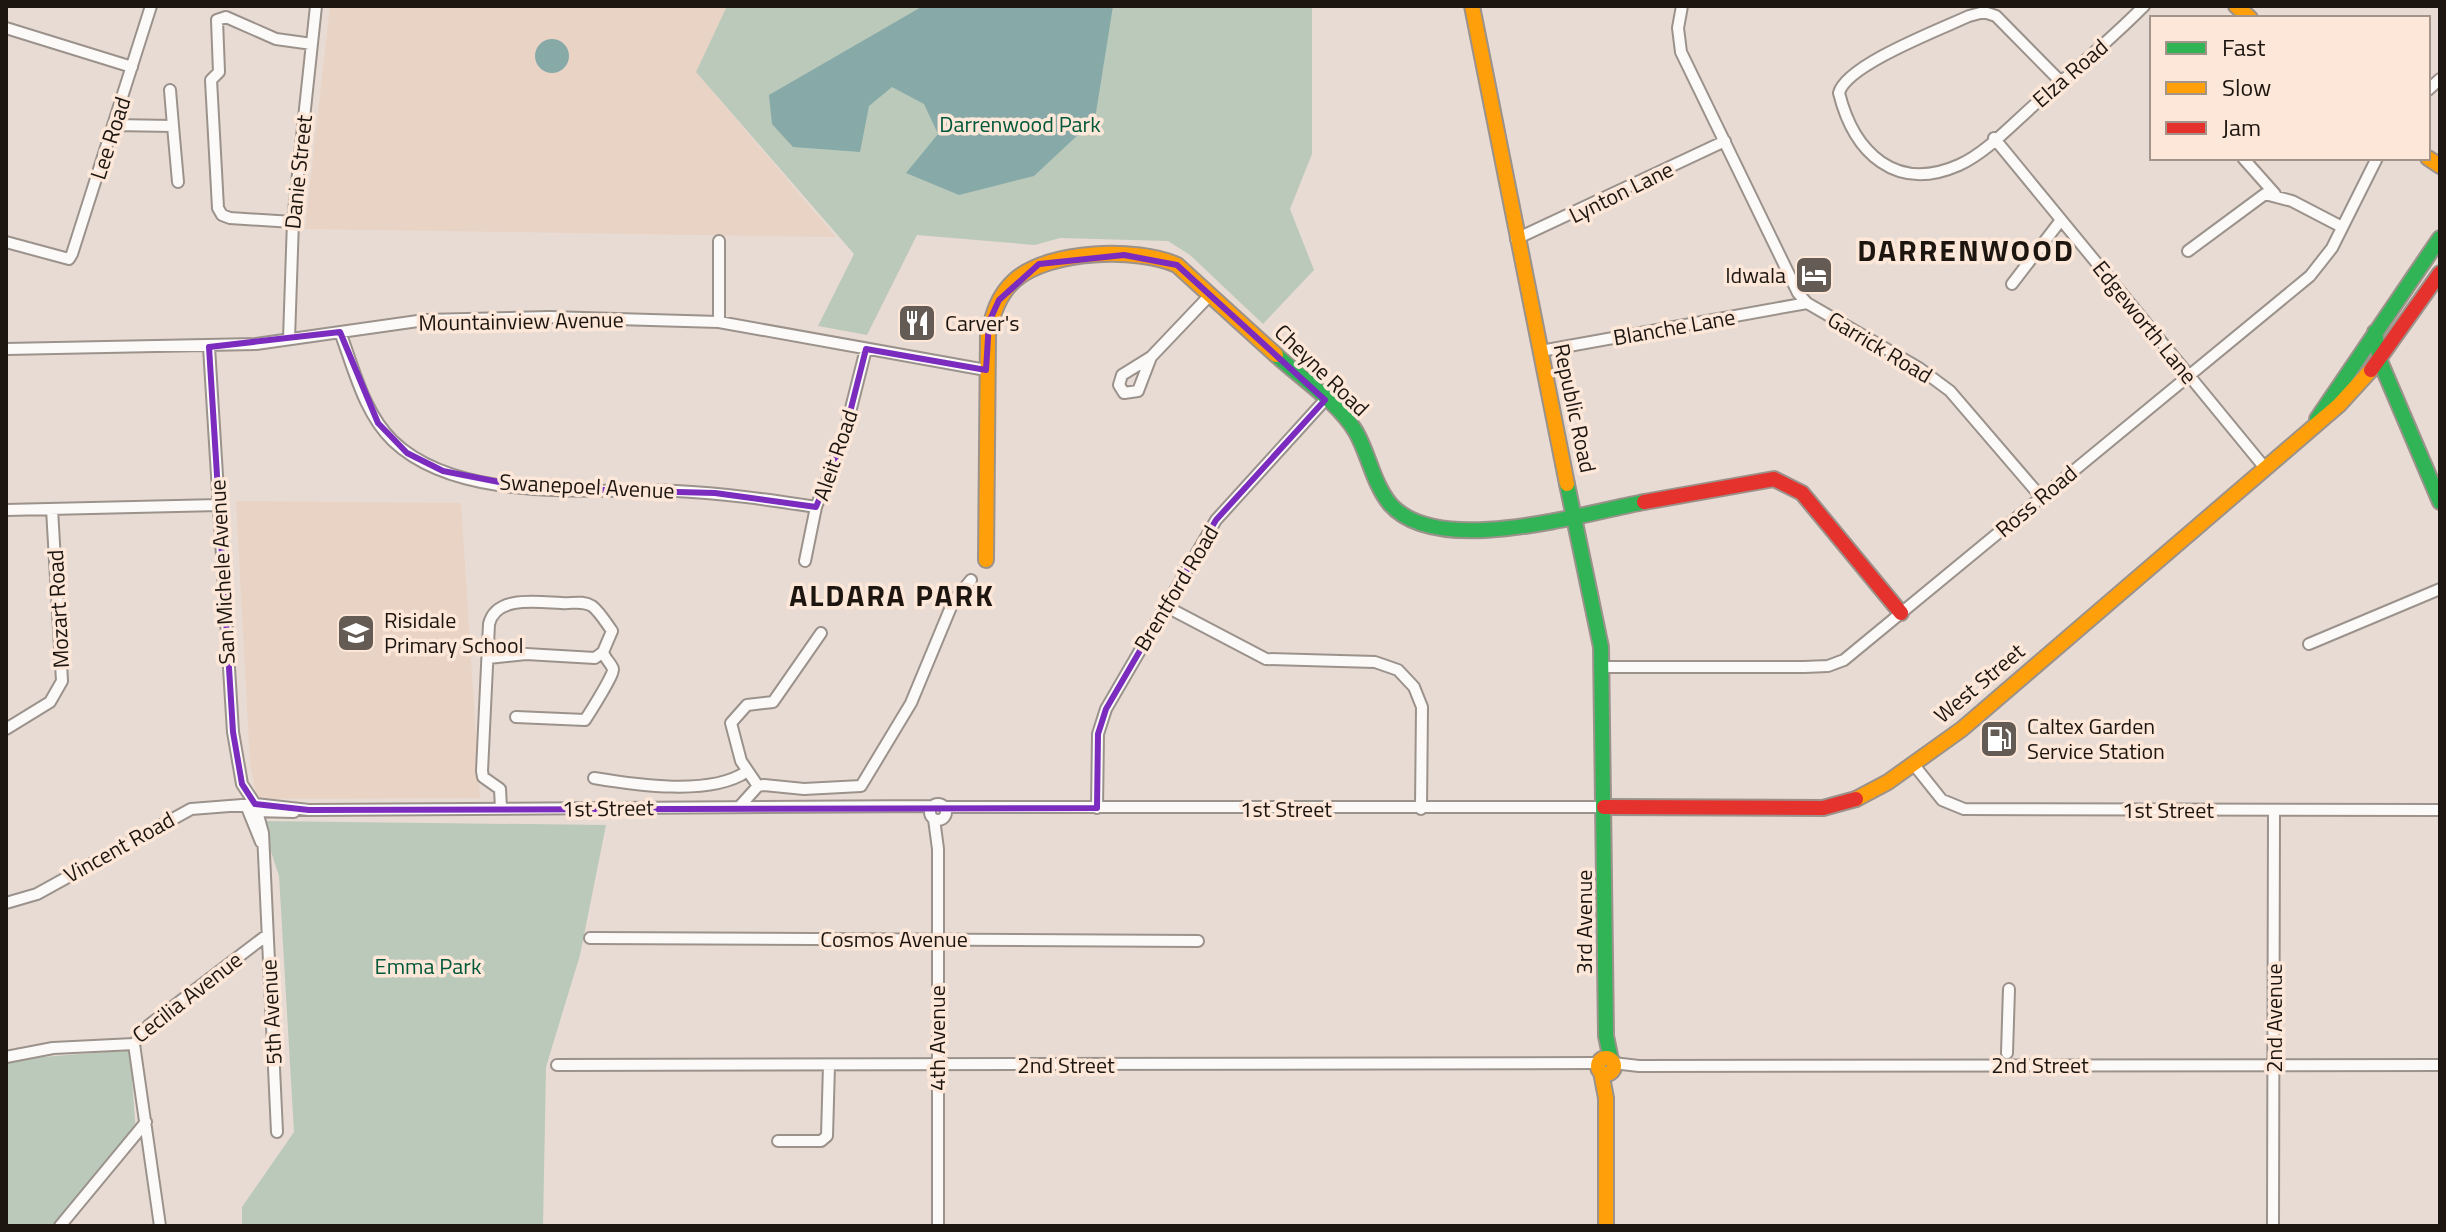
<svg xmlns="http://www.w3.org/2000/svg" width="2446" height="1232" font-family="'Titillium Web',sans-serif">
  <rect width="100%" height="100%" fill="#e8dbd3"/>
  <path fill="#e9d3c5" d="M 330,6 L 727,6 L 696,72 L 836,237 L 305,229 Z
    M 236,501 L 461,503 L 480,798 L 257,799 L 250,763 Z"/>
  <path fill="#bbc9bb" d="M 727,6 L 1320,6 L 1312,7 L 1312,154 L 1290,209 L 1314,270 L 1263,324 L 1190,255 L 1168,241 L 1060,238 L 1035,245 L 917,235 L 867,335 L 818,326 L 854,254 L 696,72 Z
    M 261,821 L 606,825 L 580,955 L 546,1067 L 543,1226 L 242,1226 L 242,1207 L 294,1132 L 279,876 Z
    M 130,1050 L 136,1134 L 63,1226 L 6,1226 L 6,1060 Z"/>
  <path fill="#87aaa8" d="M 923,6 L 1113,6 L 1095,119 L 1034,176 L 959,195 L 906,173 L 938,134 L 924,104 L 892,87 L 869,106 L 860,152 L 793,147 L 772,124 L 769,95 Z
    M535 56a17 17 0 1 1 34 0a17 17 0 1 1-34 0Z"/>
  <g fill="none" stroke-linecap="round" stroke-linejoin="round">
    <g stroke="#9b928c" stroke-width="14">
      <path id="street" d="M 1682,6 L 1678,28 L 1681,52 L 1798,293 L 1807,303 L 1919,368 L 1950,391 L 2041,497
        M 6,28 L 132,67
        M 2061,82 L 1996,16 L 1984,12 L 1969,16 C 1941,29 1846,65 1839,93 C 1854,153 1896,193 1959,165 C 1988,152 2015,121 2040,100 C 2075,70 2111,39 2144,6
        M 170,90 L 173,126
        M 2428,90 L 2440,79
        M 114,125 L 173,126 L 178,182
        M 1994,138 L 2265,468
        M 2243,158 L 2275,194
        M 293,222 L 230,218 L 222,215 L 218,208 L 211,80 L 219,72 L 217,20 L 226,17 L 276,39 L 312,44
        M 1516,239 L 1725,141
        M 6,242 L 69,259 L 72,254 L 151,6
        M 2188,251 L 2265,194 L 2292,201 L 2342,227
        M 2012,284 L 2061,220
        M 719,322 L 719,241
        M 340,332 C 354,369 364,413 393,441 C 459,504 592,488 676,491 C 723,493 770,500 816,507
        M 289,339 L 293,221 L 316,6
        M 209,347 L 233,732 L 242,784 L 255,804 L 263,833 L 277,1132
        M 6,349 L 256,344 L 425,320 L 549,317 L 719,322 L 986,370
        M 1541,351 L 1807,303
        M 1151,357 L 1122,375 L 1119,385 L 1124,393 L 1138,391 L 1151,357 L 1210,295
        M 6,510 L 219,505
        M 805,561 L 816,507 L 843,440 L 866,349
        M 1165,606 L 1266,659 L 1375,662 L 1398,670 L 1414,687 L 1422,707 L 1421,809
        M 2309,644 L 2440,589
        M 488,658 L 526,654 L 595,658 L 603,652 L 612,631 C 607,624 599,611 592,606 C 582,600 572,604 561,603 C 538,602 496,595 489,624 L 482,771 L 483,777 L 500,789 L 501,809
        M 1603,667 L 1804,667 L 1828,666 L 1844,660 L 2310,276 L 2332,248 L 2377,158
        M 516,717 L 585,720 C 589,714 615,673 613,669 C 611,663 605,659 603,652
        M 6,729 L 50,702 L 62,681 L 52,509
        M 1914,765 L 1942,800 L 1964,809 L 2440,810
        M 594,778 C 636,785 710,796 746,772
        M 758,786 L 741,761 L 731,723 L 747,705 L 773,702 L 821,633
        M930 812a8 8 0 1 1 16 0a8 8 0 1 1-16 0Z
        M 246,805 L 261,842
        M 740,806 L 758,786 L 764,785 L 804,789 L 861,786 L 911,703 L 953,602 L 971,580
        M 944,807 L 1604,807
        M 1097,808 L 1098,734 L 1106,709 L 1216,520 L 1325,400
        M 254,811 L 294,812
        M 934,819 L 938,849 L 938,1226
        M 6,903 L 37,894 L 191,809 L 255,804 L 309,810 L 933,806
        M 590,938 L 1198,941
        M 134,1044 L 160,1226
        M 2007,1053 L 2009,989
        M 6,1057 L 53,1048 L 134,1044 L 149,1025 L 267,935
        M 1613,1063 L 1639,1066 L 2440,1065
        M 557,1065 L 1599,1063
        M 778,1141 L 821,1141 L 827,1136 L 829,1065
        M 60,1226 L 146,1122
        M 2273,1226 L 2274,811"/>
    </g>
    <g stroke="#9b928c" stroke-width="18">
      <path id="fast" d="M 2375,332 L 2380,361 L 2440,502
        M 1276,355 C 1301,378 1338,402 1356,432 C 1369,455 1373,483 1390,504 C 1437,558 1581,514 1644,502
        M 2317,419 L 2440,238
        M 1567,484 L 1601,647 L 1606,1036 L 1611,1060"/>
    </g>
    <g stroke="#9b928c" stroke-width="18">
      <path id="slow" d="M 1472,6 L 1567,484
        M 2236,6 L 2250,18
        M 2428,158 L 2440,166
        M 986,560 L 988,335 C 993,314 998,295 1015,280 C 1049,250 1137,247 1177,265 L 1276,355
        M 1856,799 L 1888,782 L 1962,729 L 2339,405 L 2371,370
        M1598 1066a8 8 0 1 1 16 0a8 8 0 1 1-16 0Z
        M 1601,1072 L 1606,1098 L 1606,1226"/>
    </g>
    <g stroke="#9b928c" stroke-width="18">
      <path id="jam" d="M 2371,370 L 2440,273
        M 1644,502 L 1774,479 L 1802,493 L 1901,613
        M 1604,807 L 1823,808 L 1856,799"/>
    </g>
    <use href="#street" stroke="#fcfaf8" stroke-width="10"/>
    <use href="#fast" stroke="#30b455" stroke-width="14"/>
    <use href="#slow" stroke="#ff9f0a" stroke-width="14"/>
    <use href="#jam" stroke="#e5322d" stroke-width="14"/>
  </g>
  <path fill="none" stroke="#7b2cbf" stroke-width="6" stroke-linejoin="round" d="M 1124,255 L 1177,265 L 1325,400 L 1216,520 L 1106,709 L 1098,734 L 1097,808 L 309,810 L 255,804 L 242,784 L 233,732 L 209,347 L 340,332 L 378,423 L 407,453 L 443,471 L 529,488 L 715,493 L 816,507 L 843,440 L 866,349 L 986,370 L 989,322 L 999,300 L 1039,264 Z"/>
  <defs>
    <g id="hotel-square" transform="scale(2)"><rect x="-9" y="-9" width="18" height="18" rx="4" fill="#645b54" stroke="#fde7d8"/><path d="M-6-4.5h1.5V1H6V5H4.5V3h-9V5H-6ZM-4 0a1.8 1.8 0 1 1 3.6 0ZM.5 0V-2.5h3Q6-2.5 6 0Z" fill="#fff"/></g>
    <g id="restaurant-square" transform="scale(2)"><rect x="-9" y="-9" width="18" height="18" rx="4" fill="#645b54" stroke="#fde7d8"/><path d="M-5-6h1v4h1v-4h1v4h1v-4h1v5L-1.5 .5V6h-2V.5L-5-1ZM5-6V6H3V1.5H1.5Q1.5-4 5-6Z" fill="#fff"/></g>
    <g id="school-square" transform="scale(2)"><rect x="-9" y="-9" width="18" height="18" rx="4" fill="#645b54" stroke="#fde7d8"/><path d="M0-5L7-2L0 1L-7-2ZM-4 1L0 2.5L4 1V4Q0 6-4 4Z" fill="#fff"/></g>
    <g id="fuel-square" transform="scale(2)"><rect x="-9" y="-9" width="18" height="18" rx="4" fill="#645b54" stroke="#fde7d8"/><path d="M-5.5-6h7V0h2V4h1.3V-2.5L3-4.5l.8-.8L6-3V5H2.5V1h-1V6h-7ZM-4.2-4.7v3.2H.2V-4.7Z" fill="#fff"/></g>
  </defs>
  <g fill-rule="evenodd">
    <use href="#hotel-square" x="1814" y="275"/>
    <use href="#restaurant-square" x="917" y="323"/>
    <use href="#school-square" x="356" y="633"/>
    <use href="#fuel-square" x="1999" y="739"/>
  </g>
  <g text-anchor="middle" stroke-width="7" stroke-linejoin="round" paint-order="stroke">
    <g font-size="22" fill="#1d1610" stroke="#fde7d8">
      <text transform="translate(2070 73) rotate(-41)" y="8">Elza Road</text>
      <text transform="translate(110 138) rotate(-72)" y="8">Lee Road</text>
      <text transform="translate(298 172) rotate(-84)" y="8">Danie Street</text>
      <text transform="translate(1621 192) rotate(-26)" y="8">Lynton Lane</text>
      <text transform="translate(521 321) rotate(-1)" y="8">Mountainview Avenue</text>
      <text transform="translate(2145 322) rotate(51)" y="8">Edgeworth Lane</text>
      <text transform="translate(1674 327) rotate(-10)" y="8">Blanche Lane</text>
      <text transform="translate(1880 347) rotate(31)" y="8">Garrick Road</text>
      <text transform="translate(1322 370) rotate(44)" y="8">Cheyne Road</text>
      <text transform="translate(1575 408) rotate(78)" y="8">Republic Road</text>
      <text transform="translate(835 455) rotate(-71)" y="8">Aleit Road</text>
      <text transform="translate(587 486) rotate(3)" y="8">Swanepoel Avenue</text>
      <text transform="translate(2036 501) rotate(-40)" y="8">Ross Road</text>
      <text transform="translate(222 572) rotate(-93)" y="8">San Michele Avenue</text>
      <text transform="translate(1176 588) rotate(-59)" y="8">Brentford Road</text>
      <text transform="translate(58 609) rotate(-93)" y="8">Mozart Road</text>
      <text transform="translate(1979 683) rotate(-40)" y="8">West Street</text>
      <text transform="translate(608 808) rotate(-1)" y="8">1st Street</text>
      <text x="1286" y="817">1st Street</text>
      <text x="2168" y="818">1st Street</text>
      <text transform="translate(119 847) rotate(-29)" y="8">Vincent Road</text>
      <text transform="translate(1584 922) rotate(-90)" y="8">3rd Avenue</text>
      <text x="894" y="947">Cosmos Avenue</text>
      <text transform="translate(187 997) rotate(-38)" y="8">Cecilia Avenue</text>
      <text transform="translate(271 1012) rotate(-93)" y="8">5th Avenue</text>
      <text transform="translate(2274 1018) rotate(-90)" y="8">2nd Avenue</text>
      <text transform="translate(937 1038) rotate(-90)" y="8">4th Avenue</text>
      <text x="1066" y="1073">2nd Street</text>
      <text x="2040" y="1073">2nd Street</text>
    </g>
    <g font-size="22" fill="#00583b" stroke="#fde7d8">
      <text x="1020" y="132">Darrenwood Park</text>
      <text x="428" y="974">Emma Park</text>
    </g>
    <g font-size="22" fill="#1d1610" stroke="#fde7d8" text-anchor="start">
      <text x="1786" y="283" text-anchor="end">Idwala</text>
      <text x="945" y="331">Carver's</text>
      <text x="384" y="628">Risidale<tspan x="384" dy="25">Primary School</tspan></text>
      <text x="2027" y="734">Caltex Garden<tspan x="2027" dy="25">Service Station</tspan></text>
    </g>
    <g font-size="30" font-weight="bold" letter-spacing="2" fill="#1d1610" stroke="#fde7d8">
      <text x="1966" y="261">DARRENWOOD</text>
      <text x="892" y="606">ALDARA PARK</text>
    </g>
  </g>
  <rect width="2446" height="1232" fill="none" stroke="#1d1610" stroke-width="16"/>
  <rect x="2150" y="16" width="280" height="144" fill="#fde7d8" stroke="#a39388" stroke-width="2"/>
  <rect x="2166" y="42" width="40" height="12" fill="#30b455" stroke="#a39388" stroke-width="2"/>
  <text x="2222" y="56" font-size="24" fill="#1d1610">Fast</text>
  <rect x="2166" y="82" width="40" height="12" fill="#ff9f0a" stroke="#a39388" stroke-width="2"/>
  <text x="2222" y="96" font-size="24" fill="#1d1610">Slow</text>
  <rect x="2166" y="122" width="40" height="12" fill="#e5322d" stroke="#a39388" stroke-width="2"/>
  <text x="2222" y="136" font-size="24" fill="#1d1610">Jam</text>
</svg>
